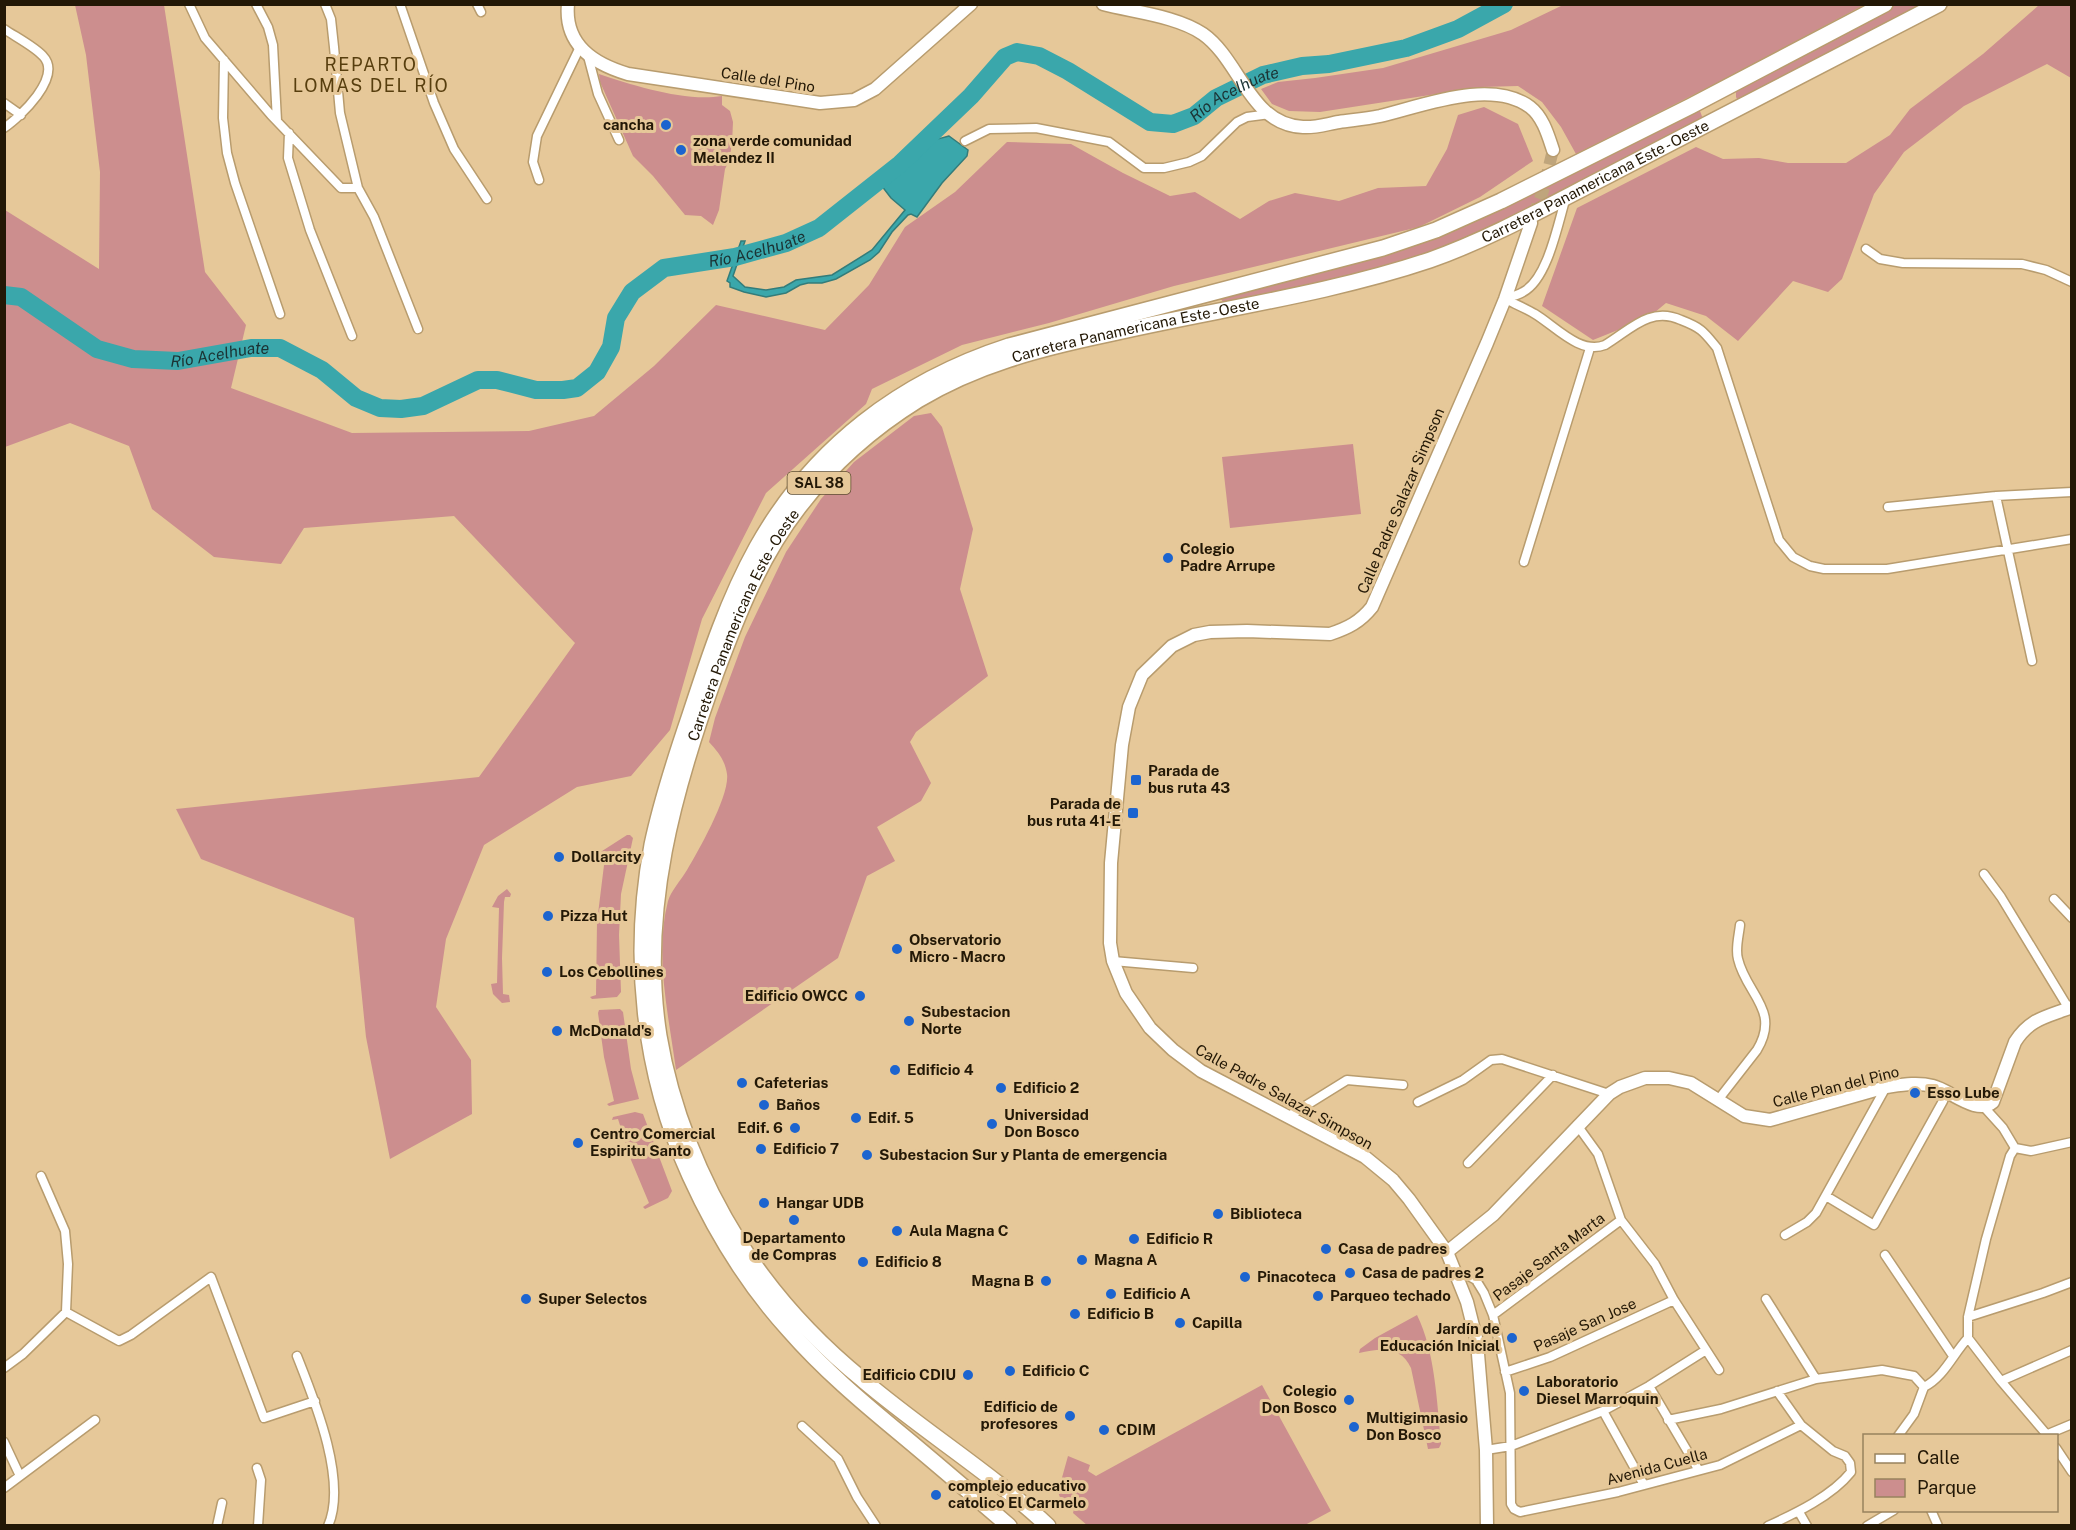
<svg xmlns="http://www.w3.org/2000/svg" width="2076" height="1530" font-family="'Public Sans',sans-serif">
  <rect width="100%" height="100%" fill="#e6c899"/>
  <path fill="#cc8e8e" d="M 75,5 L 164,5 L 205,272 L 246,325 L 231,388 L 352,433 L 529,431 L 594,416 L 654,366 L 716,305 L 825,330 L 869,285 L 905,227 L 955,192 L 1007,142 L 1071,144 L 1123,173 L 1170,196 L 1195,192 L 1240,219 L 1269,201 L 1295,193 L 1339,201 L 1378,188 L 1426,186 L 1447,149 L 1458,115 L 1484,107 L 1518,124 L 1533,161 L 1480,197 L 1419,227 L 1174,286 L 1049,323 L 962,345 L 872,389 L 866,404 L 766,493 L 702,619 L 670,730 L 631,776 L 577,787 L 484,845 L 446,939 L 436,1007 L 471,1060 L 472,1114 L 390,1159 L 366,1037 L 354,918 L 201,859 L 176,809 L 479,777 L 575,643 L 454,516 L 304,528 L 281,564 L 214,557 L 152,509 L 129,446 L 70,423 L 5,447 L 5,210 L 99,269 L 100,172 L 86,55 Z
    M 1563,5 L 1864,5 L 1717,83 L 1576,154 L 1561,127 L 1542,102 L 1518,86 L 1482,87 L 1320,112 L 1289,111 L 1272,104 L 1261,89 L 1278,82 L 1315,78 L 1383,68 L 1511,30 Z
    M 1894,5 L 1927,5 L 1738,101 L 1736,97 L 1736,90 Z
    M 2039,5 L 2071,5 L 2071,78 L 2047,64 L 1964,106 L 1904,152 L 1874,194 L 1842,279 L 1828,292 L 1793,281 L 1738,341 L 1706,316 L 1666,303 L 1648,318 L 1593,340 L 1542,306 L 1577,208 L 1696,147 L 1723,159 L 1759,158 L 1788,163 L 1846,163 L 1890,135 L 1910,109 L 1983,54 Z
    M 599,74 C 635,86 685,102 722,96 L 722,105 L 730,111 L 733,122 L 732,144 L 729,161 L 725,169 L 719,210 L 713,225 L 701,216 L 685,215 L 653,176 L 633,156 L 600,82 Z
    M 1695,111 L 1700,111 L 1703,119 L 1480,234 L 1420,257 L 1354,275 L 1230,302 L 1224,303 L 1220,298 L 1483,217 L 1563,179 Z
    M 931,413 L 942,427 L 973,529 L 960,589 L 988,676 L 916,732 L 910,742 L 931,783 L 921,801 L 877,827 L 895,861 L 867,876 L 838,958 L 676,1070 C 669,1017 654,955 668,901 C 671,891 681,880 687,870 C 699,850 730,795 727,774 C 725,760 718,752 709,742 L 715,718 L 745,637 L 786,552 L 821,499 L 854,462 L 914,416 Z
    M 1353,444 L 1361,514 L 1230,528 L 1222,457 Z
    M 627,835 L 630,835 L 633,838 L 621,894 L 619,935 L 621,992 L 617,997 L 592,999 L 590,997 L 596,995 L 597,922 L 605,857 L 599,855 L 599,853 Z
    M 507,889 L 511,894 L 510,897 L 505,897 L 504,902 L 502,958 L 503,994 L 509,995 L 510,1002 L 502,1003 L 493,994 L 491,984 L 497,983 L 499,908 L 492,907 L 498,896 Z
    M 620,1009 L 623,1012 L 631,1069 L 639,1099 L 609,1106 L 607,1104 L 614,1101 L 604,1057 L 598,1013 L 599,1010 Z
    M 635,1112 L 643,1114 L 672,1191 L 668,1198 L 645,1209 L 643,1207 L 649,1203 L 631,1160 L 618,1119 L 612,1120 L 613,1117 Z
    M 1417,1315 C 1435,1351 1437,1402 1441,1444 L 1439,1448 L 1428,1449 L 1411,1368 C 1401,1346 1381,1348 1359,1353 L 1360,1349 L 1375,1338 Z
    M 1262,1385 L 1331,1511 L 1305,1525 L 1088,1526 L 1073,1513 L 1074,1509 L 1064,1499 L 1061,1500 L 1058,1492 L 1068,1456 L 1090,1465 L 1088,1471 L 1096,1476 Z"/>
  <path fill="#3aa7ab" stroke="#337c7a" stroke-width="1.5" d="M 949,136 L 968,150 L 967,156 L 942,183 L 917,217 L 911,214 L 908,215 L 892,232 L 879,252 L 870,260 L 836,279 L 822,283 L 808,283 L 800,285 L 786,293 L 766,297 L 744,292 L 730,287 L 730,283 L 727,281 L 741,241 L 745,241 L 733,276 L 745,287 L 766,290 L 784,287 L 796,280 L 832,275 L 872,250 L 905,210 L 891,198 L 881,185 C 899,173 911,153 930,142 C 935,139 943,138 949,136 Z"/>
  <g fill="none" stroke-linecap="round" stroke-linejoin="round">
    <path stroke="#3aa7ab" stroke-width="18" id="s1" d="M 4,295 L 21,297 L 97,349 L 133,359 L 178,361 L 251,348 L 280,348 L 322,370 L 356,398 L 380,408 L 401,409 L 423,406 L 478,380 L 497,380 L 536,390 L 563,390 L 577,388 L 597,372 L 611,347 L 616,318 L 632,292 L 664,268 L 735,257 L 786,243 L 819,228 L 900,164 L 971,96 L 1005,57 L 1017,52 L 1039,56 L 1068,71 L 1150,122 L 1173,124 L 1194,116 L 1216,98 L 1263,75 L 1302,66 L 1329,64 L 1406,48 L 1458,29 L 1504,4"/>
    <path stroke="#bfa57c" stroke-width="12" stroke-dasharray="12 6" stroke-linecap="butt" d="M 1533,216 L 1543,191 L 1553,150"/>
    <g stroke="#b89c6e" stroke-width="11">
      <path id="street" d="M 189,4 L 205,38 L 271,115 L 341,188 L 358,188
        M 256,4 L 268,27 L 273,45 L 277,121
        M 325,4 L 331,19 L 334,47 L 340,113 L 358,188 L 374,217 L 418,329
        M 400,4 L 434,103 L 454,149 L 487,199
        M 477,4 L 481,12
        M 4,29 C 16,37 35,47 43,56 C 63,77 20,117 4,128
        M 588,56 L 598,94 L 619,140
        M 224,60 L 223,118 L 227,153 L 235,183 L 280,314
        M 4,103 L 21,115
        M 289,133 L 288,158 L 310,230 L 352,336
        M 965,141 L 989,129 L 1036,128 L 1109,142 L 1144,168 L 1164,168 L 1189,162 L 1202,156 L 1237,122 L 1247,117 L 1270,114
        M 539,180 L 533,162 L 537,136 L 580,47
        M 1866,249 L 1880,259 L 1903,263 L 2022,264 L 2046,270 L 2072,282
        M 1505,299 C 1515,304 1525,308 1535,314 C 1555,326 1580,355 1605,345 C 1630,330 1650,306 1681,320 C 1702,328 1704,332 1717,348 L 1779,540 L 1793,557 L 1810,566 L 1824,569 L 1887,569 L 2072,539
        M 1505,299 C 1511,297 1518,295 1523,292 C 1548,279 1558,223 1566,197
        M 1996,496 L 2032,661
        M 1888,507 L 1996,496 L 2072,492
        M 1524,562 L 1590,348
        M 1984,874 L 2001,897 L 2069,1009
        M 2054,899 L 2072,918
        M 1113,961 L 1193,968
        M 1718,1100 L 1757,1050 C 1781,1010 1746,994 1738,959 C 1735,949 1739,935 1740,925
        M 1418,1102 L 1463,1080 L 1491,1060 L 1502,1059 L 1609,1094
        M 1984,1107 L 2003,1128 L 2015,1148 L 2031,1151 L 2072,1142
        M 1289,1116 L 1347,1080 L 1403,1085
        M 1577,1125 L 1598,1154 L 1621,1220 L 1655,1264 L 1674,1300 L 1719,1370
        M 1468,1163 L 1553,1075
        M 1826,1196 L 1874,1225 L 1943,1101 L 1947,1091
        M 1785,1235 L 1807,1222 L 1816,1213 L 1886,1087
        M 1885,1255 L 1953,1356
        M 1455,1274 L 1465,1274 L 1476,1280 L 1484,1293 L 1493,1315 L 1510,1393 L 1511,1504 L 1514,1509 L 1520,1512 L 1618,1492 L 1720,1465 L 1801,1425
        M 1766,1299 L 1816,1379
        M 66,1312 L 119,1341 L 131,1335 L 211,1277 L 264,1418 L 315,1401
        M 1493,1315 L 1621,1220
        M 1968,1317 L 2043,1293 L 2072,1282
        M 1968,1338 L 2001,1381 L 2048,1436
        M 297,1356 C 314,1399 348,1481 328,1526
        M 4,1368 L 23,1354 L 66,1312 L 68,1264 L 65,1231 L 41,1176
        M 1505,1372 L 1550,1357 L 1674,1300
        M 2001,1381 L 2072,1350
        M 1649,1386 L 1698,1469
        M 1603,1411 L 1644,1485
        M 1668,1420 L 1721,1409 L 1816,1379 L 1882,1370 L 1914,1376 L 1924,1387
        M 802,1426 L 838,1459 L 857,1497 L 876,1526
        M 2048,1434 L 2072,1424
        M 1898,1436 L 1914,1414 L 1924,1387 C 1944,1377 1953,1354 1968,1338 L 1968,1317 L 1986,1239 L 2010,1156 L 2015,1148
        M 4,1442 L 20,1476
        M 2056,1448 L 2072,1472
        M 1486,1450 L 1511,1446 L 1603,1411 L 1649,1386 L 1706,1350
        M 257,1468 L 261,1480 L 258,1526
        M 4,1488 L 95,1420
        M 1931,1510 L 1938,1526
        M 1799,1512 L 1807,1526
        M 217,1526 L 222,1503
        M 1768,1526 C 1796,1513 1832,1496 1851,1472 L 1850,1463 L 1845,1456 L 1833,1451 L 1801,1425 L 1777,1391
        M 1867,1526 L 1894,1510"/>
    </g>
    <g stroke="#b89c6e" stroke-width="15">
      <path id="secondary" d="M 568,4 C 564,45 594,64 628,74 L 820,103 L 854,100 L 875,89 L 971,4
        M 1103,4 C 1133,12 1177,16 1203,34 C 1240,60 1250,125 1303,127 C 1315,128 1327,124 1339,122 C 1353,120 1366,119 1380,116 C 1422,106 1491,78 1530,107 C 1543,117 1548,135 1553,150
        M 1447,1252 L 1493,1215 L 1609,1094 L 1620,1087 L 1645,1078 L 1669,1078 L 1691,1083 L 1744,1116 L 1770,1120 L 1886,1087 C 1901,1085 1917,1082 1933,1086 C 1950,1090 1977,1116 1993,1102 L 2015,1042 C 2030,1018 2047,1017 2072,1007
        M 1487,1526 L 1486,1450 L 1477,1342 L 1467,1302 L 1447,1252 L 1409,1199 L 1393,1180 L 1365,1157 L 1201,1071 L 1173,1050 L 1150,1028 L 1126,993 L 1113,961 L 1110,943 L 1111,863 L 1122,745 L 1129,707 L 1142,675 L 1172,646 L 1194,635 L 1210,632 L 1247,631 L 1330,634 C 1348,628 1360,622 1372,607 L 1487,343 L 1505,299 L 1531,223"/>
    </g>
    <g stroke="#b89c6e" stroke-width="18">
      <g id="highway">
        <path d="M 1009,1526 C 973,1495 938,1465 902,1435 C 862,1402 823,1369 789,1330 C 748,1285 715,1231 690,1176 C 643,1072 631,957 652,845 C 661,802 675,759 689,718 C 708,660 727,601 757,547 C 813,447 901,381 1009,346 L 1383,248 L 1436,230 L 1501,201 L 1691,106 L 1885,4"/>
        <path id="s2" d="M 1048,1526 C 990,1472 923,1431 863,1380 C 815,1341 772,1294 739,1242 C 700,1180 671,1108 659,1036 C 639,911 674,789 716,673 C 738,614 760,557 799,507 C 831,465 873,428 918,400 C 976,365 1038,349 1104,335 C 1211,310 1326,295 1430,260 C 1492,238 1550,205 1609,175 C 1719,119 1829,62 1939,4"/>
      </g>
    </g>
    <use href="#street" stroke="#fff" stroke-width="8"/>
    <use href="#secondary" stroke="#fff" stroke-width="12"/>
    <use href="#highway" stroke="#fff" stroke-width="15"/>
  </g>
  <g fill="#1c64cf" stroke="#e6c899" stroke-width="2">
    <circle cx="666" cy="125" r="6"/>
    <circle cx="681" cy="150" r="6"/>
    <circle cx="1168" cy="558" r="6"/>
    <rect x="1130" y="774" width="12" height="12" rx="3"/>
    <rect x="1127" y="807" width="12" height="12" rx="3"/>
    <circle cx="559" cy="857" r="6"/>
    <circle cx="548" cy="916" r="6"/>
    <circle cx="897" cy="949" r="6"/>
    <circle cx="547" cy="972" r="6"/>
    <circle cx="860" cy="996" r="6"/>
    <circle cx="909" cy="1021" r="6"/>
    <circle cx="557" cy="1031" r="6"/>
    <circle cx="895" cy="1070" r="6"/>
    <circle cx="742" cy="1083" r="6"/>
    <circle cx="1001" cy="1088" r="6"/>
    <circle cx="1915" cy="1093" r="6"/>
    <circle cx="764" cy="1105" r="6"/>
    <circle cx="856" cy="1118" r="6"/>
    <circle cx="992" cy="1124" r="6"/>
    <circle cx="795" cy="1128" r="6"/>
    <circle cx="578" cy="1143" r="6"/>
    <circle cx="761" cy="1149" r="6"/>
    <circle cx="867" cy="1155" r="6"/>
    <circle cx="764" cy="1203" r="6"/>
    <circle cx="1218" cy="1214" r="6"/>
    <circle cx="794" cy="1220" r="6"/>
    <circle cx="897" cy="1231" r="6"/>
    <circle cx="1134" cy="1239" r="6"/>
    <circle cx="1326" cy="1249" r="6"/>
    <circle cx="1082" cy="1260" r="6"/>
    <circle cx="863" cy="1262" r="6"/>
    <circle cx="1350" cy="1273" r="6"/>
    <circle cx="1245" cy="1277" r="6"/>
    <circle cx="1046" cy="1281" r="6"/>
    <circle cx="1111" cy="1294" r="6"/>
    <circle cx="1318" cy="1296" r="6"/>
    <circle cx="526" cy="1299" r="6"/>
    <circle cx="1075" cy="1314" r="6"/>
    <circle cx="1180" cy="1323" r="6"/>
    <circle cx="1512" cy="1338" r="6"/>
    <circle cx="1010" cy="1371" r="6"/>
    <circle cx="968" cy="1375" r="6"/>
    <circle cx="1524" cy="1391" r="6"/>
    <circle cx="1349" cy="1400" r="6"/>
    <circle cx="1070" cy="1416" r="6"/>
    <circle cx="1354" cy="1427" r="6"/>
    <circle cx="1104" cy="1430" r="6"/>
    <circle cx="936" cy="1495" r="6"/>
  </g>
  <g text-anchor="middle" stroke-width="6" stroke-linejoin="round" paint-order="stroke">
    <rect fill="#e6c899" stroke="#5e4d32" stroke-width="1.5" x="787.5" y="472" width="63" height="22" rx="4.5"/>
    <g font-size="14" font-weight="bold" fill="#231806">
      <text x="819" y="488">SAL 38</text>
    </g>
    <g font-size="15" fill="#231806" stroke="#e6c899">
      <text transform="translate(768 80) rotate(9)" y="5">Calle del Pino</text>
      <text dy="5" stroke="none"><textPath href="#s2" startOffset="2079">Carretera Panamericana Este - Oeste</textPath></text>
      <text dy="5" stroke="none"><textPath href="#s2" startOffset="1593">Carretera Panamericana Este - Oeste</textPath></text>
      <text transform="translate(1401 501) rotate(-67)" y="5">Calle Padre Salazar Simpson</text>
      <text dy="5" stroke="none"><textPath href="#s2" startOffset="1071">Carretera Panamericana Este - Oeste</textPath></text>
      <text transform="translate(1836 1087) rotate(-14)" y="5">Calle Plan del Pino</text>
      <text transform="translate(1284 1097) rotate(29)" y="5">Calle Padre Salazar Simpson</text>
      <text transform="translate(1549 1257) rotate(-37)" y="5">Pasaje Santa Marta</text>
      <text transform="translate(1585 1325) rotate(-24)" y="5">Pasaje San Jose</text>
      <text transform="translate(1657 1467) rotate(-15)" y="5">Avenida Cuella</text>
    </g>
    <g font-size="15" font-weight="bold" fill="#231806" stroke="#e6c899" text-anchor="start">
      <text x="654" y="130" text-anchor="end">cancha</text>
      <text x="693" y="146">zona verde comunidad<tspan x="693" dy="17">Melendez II</tspan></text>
      <text x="1180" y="554">Colegio<tspan x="1180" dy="17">Padre Arrupe</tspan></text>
      <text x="1148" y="776">Parada de<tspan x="1148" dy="17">bus ruta 43</tspan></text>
      <text x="1121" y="809" text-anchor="end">Parada de<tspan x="1121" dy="17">bus ruta 41-E</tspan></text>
      <text x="571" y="862">Dollarcity</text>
      <text x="560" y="921">Pizza Hut</text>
      <text x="909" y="945">Observatorio<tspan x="909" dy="17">Micro - Macro</tspan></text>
      <text x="559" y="977">Los Cebollines</text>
      <text x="848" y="1001" text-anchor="end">Edificio OWCC</text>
      <text x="921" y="1017">Subestacion<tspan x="921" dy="17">Norte</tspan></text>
      <text x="569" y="1036">McDonald's</text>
      <text x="907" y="1075">Edificio 4</text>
      <text x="754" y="1088">Cafeterias</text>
      <text x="1013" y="1093">Edificio 2</text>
      <text x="1927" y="1098">Esso Lube</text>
      <text x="776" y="1110">Baños</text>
      <text x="1004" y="1120">Universidad<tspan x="1004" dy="17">Don Bosco</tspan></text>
      <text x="868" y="1123">Edif. 5</text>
      <text x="783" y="1133" text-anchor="end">Edif. 6</text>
      <text x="590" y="1139">Centro Comercial<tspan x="590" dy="17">Espiritu Santo</tspan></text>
      <text x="773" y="1154">Edificio 7</text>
      <text x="879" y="1160">Subestacion Sur y Planta de emergencia</text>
      <text x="776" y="1208">Hangar UDB</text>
      <text x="1230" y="1219">Biblioteca</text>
      <text x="909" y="1236">Aula Magna C</text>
      <text x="794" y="1243" text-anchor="middle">Departamento<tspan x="794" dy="17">de Compras</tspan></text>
      <text x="1146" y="1244">Edificio R</text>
      <text x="1338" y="1254">Casa de padres</text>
      <text x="1094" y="1265">Magna A</text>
      <text x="875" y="1267">Edificio 8</text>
      <text x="1362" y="1278">Casa de padres 2</text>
      <text x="1257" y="1282">Pinacoteca</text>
      <text x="1034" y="1286" text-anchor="end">Magna B</text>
      <text x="1123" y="1299">Edificio A</text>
      <text x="1330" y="1301">Parqueo techado</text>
      <text x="538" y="1304">Super Selectos</text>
      <text x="1087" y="1319">Edificio B</text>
      <text x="1192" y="1328">Capilla</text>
      <text x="1500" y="1334" text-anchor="end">Jardín de<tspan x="1500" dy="17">Educación Inicial</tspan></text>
      <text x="1022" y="1376">Edificio C</text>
      <text x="956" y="1380" text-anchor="end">Edificio CDIU</text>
      <text x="1536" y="1387">Laboratorio<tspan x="1536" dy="17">Diesel Marroquin</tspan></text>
      <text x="1337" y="1396" text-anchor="end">Colegio<tspan x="1337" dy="17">Don Bosco</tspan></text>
      <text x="1058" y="1412" text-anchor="end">Edificio de<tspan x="1058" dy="17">profesores</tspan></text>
      <text x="1366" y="1423">Multigimnasio<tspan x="1366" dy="17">Don Bosco</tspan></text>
      <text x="1116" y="1435">CDIM</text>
      <text x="948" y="1491">complejo educativo<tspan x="948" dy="17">catolico El Carmelo</tspan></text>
    </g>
    <g font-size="16" font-style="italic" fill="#1b3334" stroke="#e6c899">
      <text dy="6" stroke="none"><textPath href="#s1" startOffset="1442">Río Acelhuate</textPath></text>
      <text dy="6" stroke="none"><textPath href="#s1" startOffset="866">Río Acelhuate</textPath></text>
      <text dy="6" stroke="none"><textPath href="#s1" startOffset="234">Río Acelhuate</textPath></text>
    </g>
    <g font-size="18" letter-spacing="1.5" fill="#573e0e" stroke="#e6c899">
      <text x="371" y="71">REPARTO<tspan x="371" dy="21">LOMAS DEL RÍO</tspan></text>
    </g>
  </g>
  <rect width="2076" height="1530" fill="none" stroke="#231806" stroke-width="12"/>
  <rect x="1863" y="1434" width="195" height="78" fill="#e6c899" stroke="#98825e" stroke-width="1.5"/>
  <rect x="1875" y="1454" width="30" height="9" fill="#ffffff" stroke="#98825e" stroke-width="1.5"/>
  <text x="1917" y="1464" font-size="18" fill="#231806">Calle</text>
  <rect x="1875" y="1479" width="30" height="18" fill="#cc8e8e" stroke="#98825e" stroke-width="1.5"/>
  <text x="1917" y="1494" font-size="18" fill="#231806">Parque</text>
</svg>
